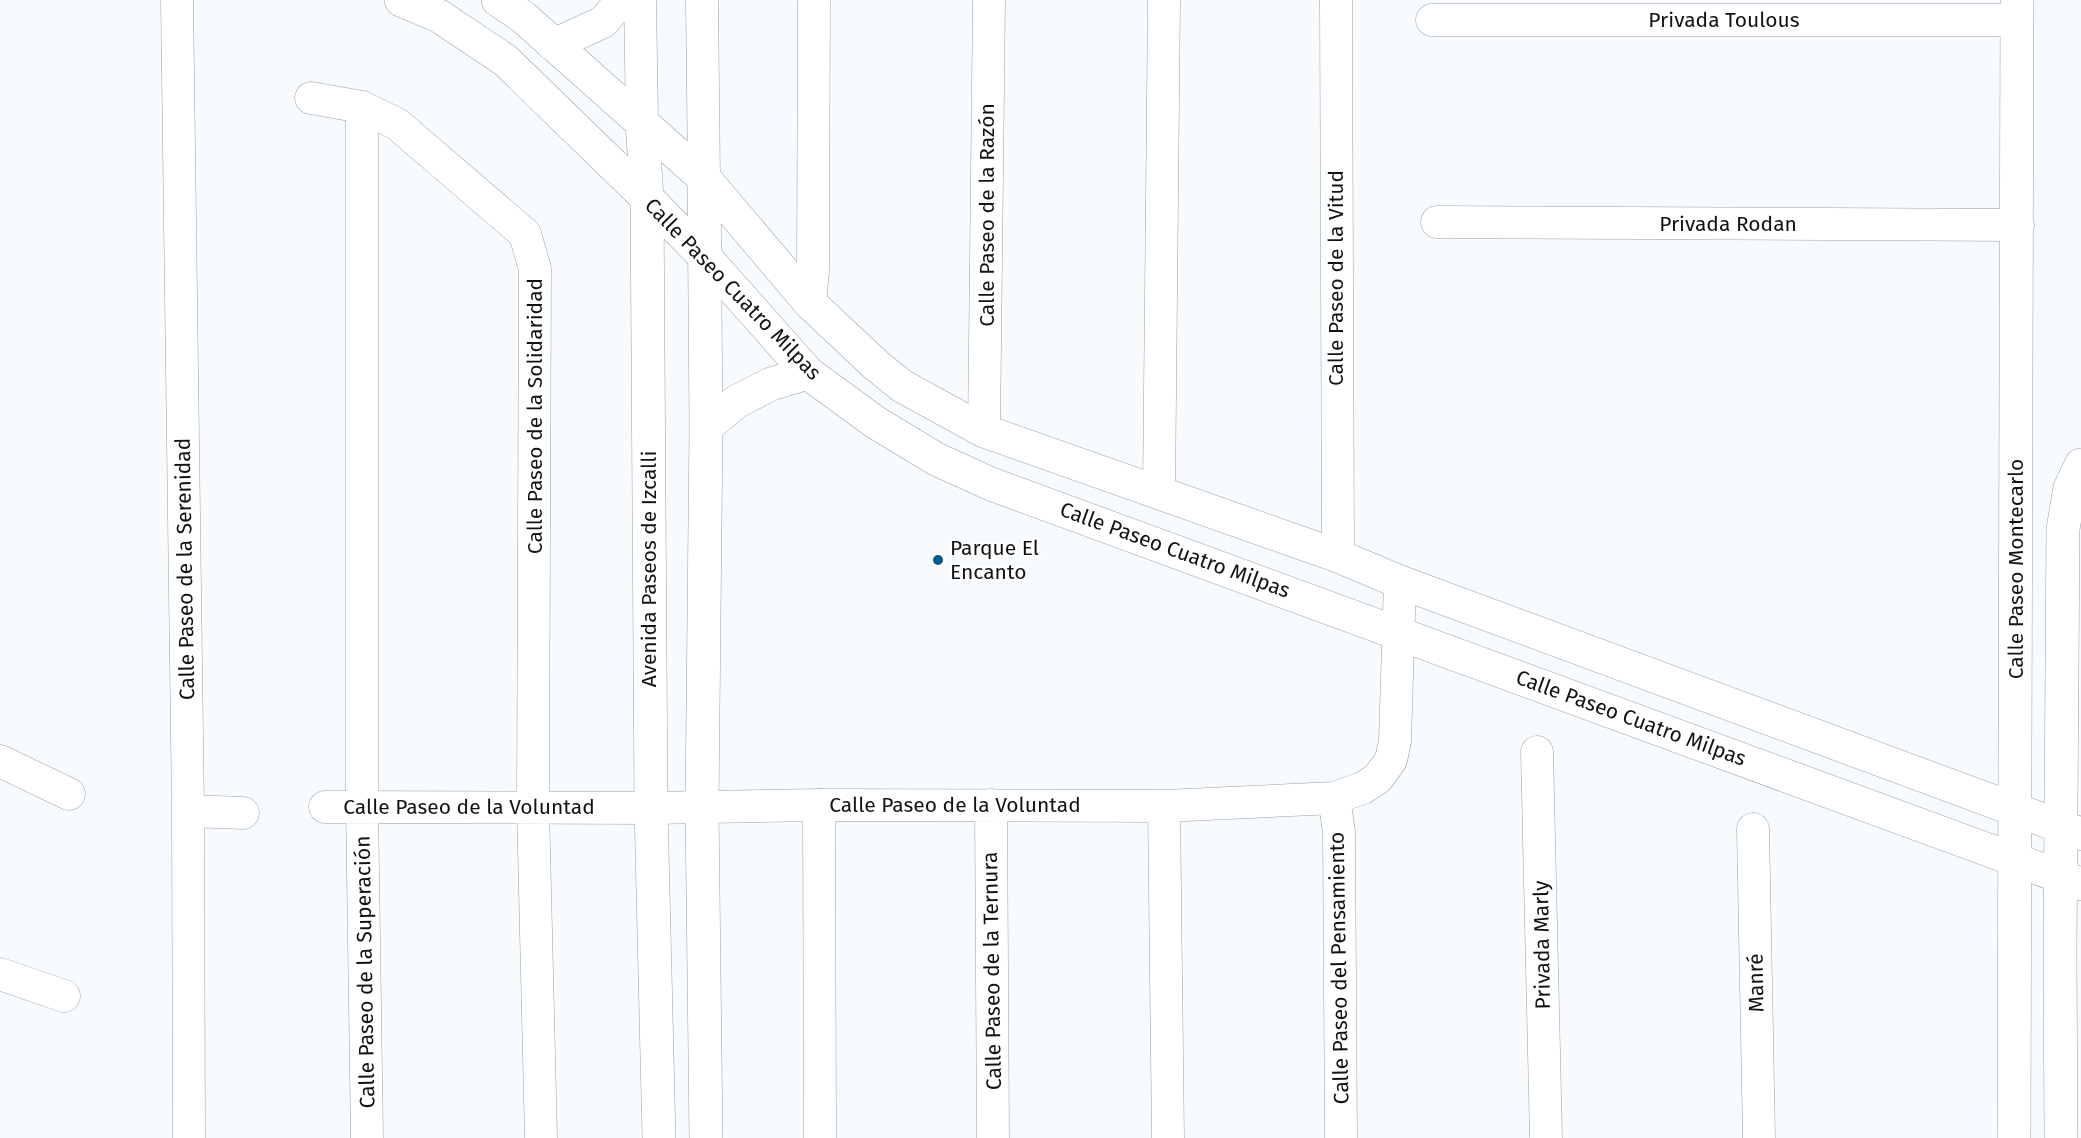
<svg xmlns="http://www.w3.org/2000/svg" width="2081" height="1138" font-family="'Fira Sans',sans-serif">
  <rect width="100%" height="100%" fill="#f7fbfe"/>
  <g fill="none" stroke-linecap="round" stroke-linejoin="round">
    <g stroke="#97a0a8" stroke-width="33">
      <path id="street" d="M 177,0 L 188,811 L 189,1138
        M 640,0 L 642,122
        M 702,0 L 704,178
        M 1336,0 L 1338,556
        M 1432,20 L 2017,20
        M 553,45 L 603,22 L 622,0
        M 311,98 L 362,107 L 397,124 L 525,234 L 535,269 L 533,807 L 541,1138
        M 362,107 L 362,807 L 367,1138
        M 1437,222 L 2018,225
        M 810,303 L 813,271 L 814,0
        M 984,431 L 989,0
        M 1159,492 L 1164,0
        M 1537,752 L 1546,1138
        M 0,761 L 69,794
        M 1334,798 L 1339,832 L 1341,1138
        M 819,805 L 820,1138
        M 991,805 L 993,1138
        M 1164,806 L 1168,1138
        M 325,807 L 651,808 L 819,805 L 1164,806 L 1334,798 L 1363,788 L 1378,778 L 1391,760 L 1395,741 L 1400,582
        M 188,811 L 243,813
        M 1753,829 L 1759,1138
        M 0,974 L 64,996"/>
    </g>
    <g stroke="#97a0a8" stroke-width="34">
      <path id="secondary" d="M 401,0 L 439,16 L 505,60 L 647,198 L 706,258 L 808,373 L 875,422 L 936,459 L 991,484 L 2081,884
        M 498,0 L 523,17 L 704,178 L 810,303 L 876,365 L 902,386 L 984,431 L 1338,556 L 1400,582 L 2081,834
        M 642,122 L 647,198 L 651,808 L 659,1138
        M 704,178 L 706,427 L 702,807 L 706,1138
        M 706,427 L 736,402 L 771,384 L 808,373
        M 2014,1138 C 2012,759 2019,379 2017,0
        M 2061,1138 L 2060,953 L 2063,529 L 2070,488 L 2081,465"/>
    </g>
    <use href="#street" stroke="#fff" stroke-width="32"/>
    <use href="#secondary" stroke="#fff" stroke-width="33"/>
  </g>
  <circle fill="#005b8c" stroke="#fff" stroke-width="2" cx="938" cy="560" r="6"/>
  <g text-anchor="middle" stroke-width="4.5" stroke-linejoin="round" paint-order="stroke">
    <g font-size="21" fill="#101316" stroke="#fff">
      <text x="1724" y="27">Privada Toulous</text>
      <text transform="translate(987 215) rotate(-90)" y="7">Calle Paseo de la Razón</text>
      <text x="1728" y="231">Privada Rodan</text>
      <text transform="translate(1336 278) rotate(-90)" y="7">Calle Paseo de la Vitud</text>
      <text transform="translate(733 289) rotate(46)" y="7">Calle Paseo Cuatro Milpas</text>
      <text transform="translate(535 416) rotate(-90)" y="7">Calle Paseo de la Solidaridad</text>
      <text transform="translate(1175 550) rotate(20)" y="7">Calle Paseo Cuatro Milpas</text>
      <text transform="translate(185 569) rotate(-91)" y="7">Calle Paseo de la Serenidad</text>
      <text transform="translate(649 569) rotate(-90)" y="7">Avenida Paseos de Izcalli</text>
      <text transform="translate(2016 569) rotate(-90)" y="7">Calle Paseo Montecarlo</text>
      <text transform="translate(1631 718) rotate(20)" y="7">Calle Paseo Cuatro Milpas</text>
      <text x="955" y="812">Calle Paseo de la Voluntad</text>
      <text x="469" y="814">Calle Paseo de la Voluntad</text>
      <text transform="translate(1542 945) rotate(-91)" y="7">Privada Marly</text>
      <text transform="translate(1339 968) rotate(-91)" y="7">Calle Paseo del Pensamiento</text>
      <text transform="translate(992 971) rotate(-91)" y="7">Calle Paseo de la Ternura</text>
      <text transform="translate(365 972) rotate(-91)" y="7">Calle Paseo de la Superación</text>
      <text transform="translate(1756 983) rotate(-91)" y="7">Manré</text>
    </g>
    <g font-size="21" fill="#101316" stroke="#fff" text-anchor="start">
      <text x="950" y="555">Parque El<tspan x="950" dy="24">Encanto</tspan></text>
    </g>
  </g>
</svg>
